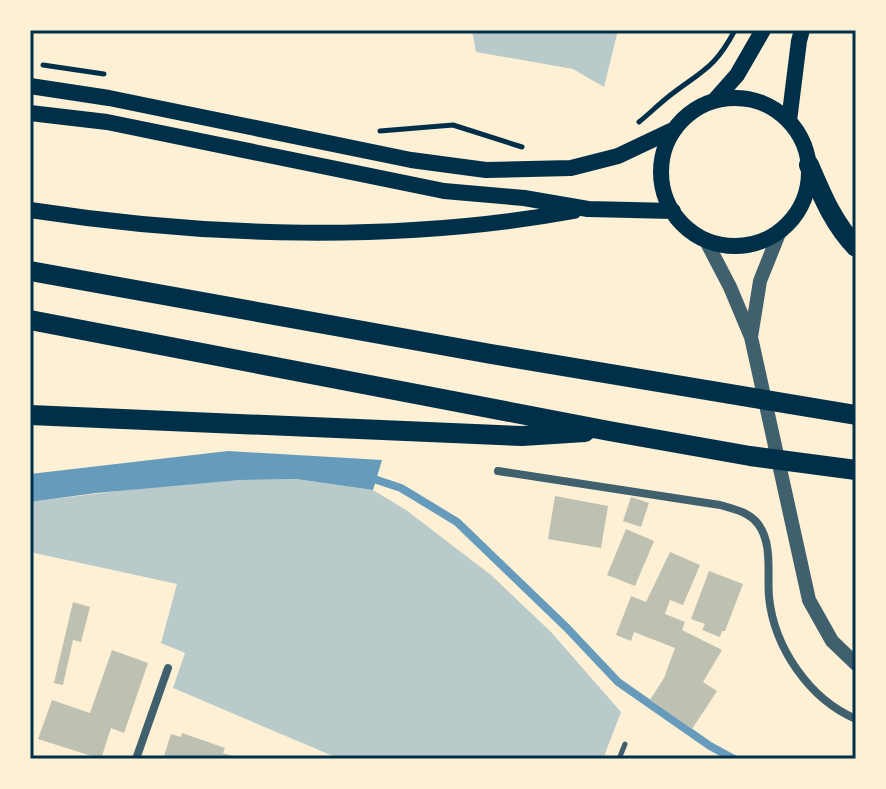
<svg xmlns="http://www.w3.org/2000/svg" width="886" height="789" font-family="Inter,sans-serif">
  <rect width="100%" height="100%" fill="#fdf0d5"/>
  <path fill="#b9caca" d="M 472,30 L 618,30 L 604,87 L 573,69 L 476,52 Z
    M 296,479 L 373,490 L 406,510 L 491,575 L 551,632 L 621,712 L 603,759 L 340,759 L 173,688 L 185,653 L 161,643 L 177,584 L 30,552 L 30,502 L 142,488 L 240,480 Z"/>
  <path fill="#669bbc" d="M 228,451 L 382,460 L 373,490 L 296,479 L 240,480 L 96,493 L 30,502 L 30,474 Z"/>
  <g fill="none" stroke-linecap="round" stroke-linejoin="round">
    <path stroke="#669bbc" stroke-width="8" d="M 368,477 L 401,488 L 457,522 L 567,628 L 618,682 L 710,746 L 734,759"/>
  </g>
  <path fill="#bec0b2" d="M 555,496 L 608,506 L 601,548 L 548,539 Z
    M 631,497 L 649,503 L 641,527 L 623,521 Z
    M 626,529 L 654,541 L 635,586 L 607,575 Z
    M 670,552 L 700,565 L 683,605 L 670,600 L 665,614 L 685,622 L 682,630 L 722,650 L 703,682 L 717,691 L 692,729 L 650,700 L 664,678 L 675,648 L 634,632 L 631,641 L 616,635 L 631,596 L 646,602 Z
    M 709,571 L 743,584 L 725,631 L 722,631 L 720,637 L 702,630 L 705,624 L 691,619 Z
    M 73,602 L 90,607 L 81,642 L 73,640 L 63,685 L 54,683 Z
    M 112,650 L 148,663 L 124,733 L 111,728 L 101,759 L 38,739 L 52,700 L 90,713 Z
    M 182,733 L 225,748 L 223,753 L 232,756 L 231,759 L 163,759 L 171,734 L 181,737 Z"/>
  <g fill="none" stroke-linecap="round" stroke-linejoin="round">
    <path stroke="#003049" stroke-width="5" d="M 43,65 L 104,74
      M 639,122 C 649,114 658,105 668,97 C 701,71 714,70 735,30
      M 380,131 L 453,125 L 522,147"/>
    <path stroke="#3f606c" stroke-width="5" d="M 619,759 L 625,744"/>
    <path stroke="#3f606c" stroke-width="8" d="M 498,471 L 720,505 C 734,509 749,512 758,524 C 773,543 767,575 769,597 C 774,647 809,699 856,719
      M 136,759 L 168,668"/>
    <path stroke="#3f606c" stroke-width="14" d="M 705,239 L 730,287 L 751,337 L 809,600 L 832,641 L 856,664
      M 751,337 L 760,281 L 780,231"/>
    <path stroke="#003049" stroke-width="16" d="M 30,86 L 109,98 L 411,160 L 486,170 L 571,168 L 618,156 L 675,129
      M661 172a74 74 0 1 1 148 0a74 74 0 1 1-148 0Z
      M 714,101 L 737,75 L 763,30
      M 30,113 L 107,122 L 444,191 L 524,198 L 588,209 L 673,211
      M 789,121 L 799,41 L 802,30
      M 30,210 C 205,237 399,243 574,211"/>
    <path stroke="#003049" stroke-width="20" d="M 809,165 C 822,195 833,223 856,247
      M 30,271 L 491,354 L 856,415
      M 30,320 L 609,431 L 750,456 L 856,470
      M 30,415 L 522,436 L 585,432"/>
  </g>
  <rect width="886" height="789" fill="none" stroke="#fdf0d5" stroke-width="64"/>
  <rect x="32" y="32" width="822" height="725" fill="none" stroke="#003049" stroke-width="3"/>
</svg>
